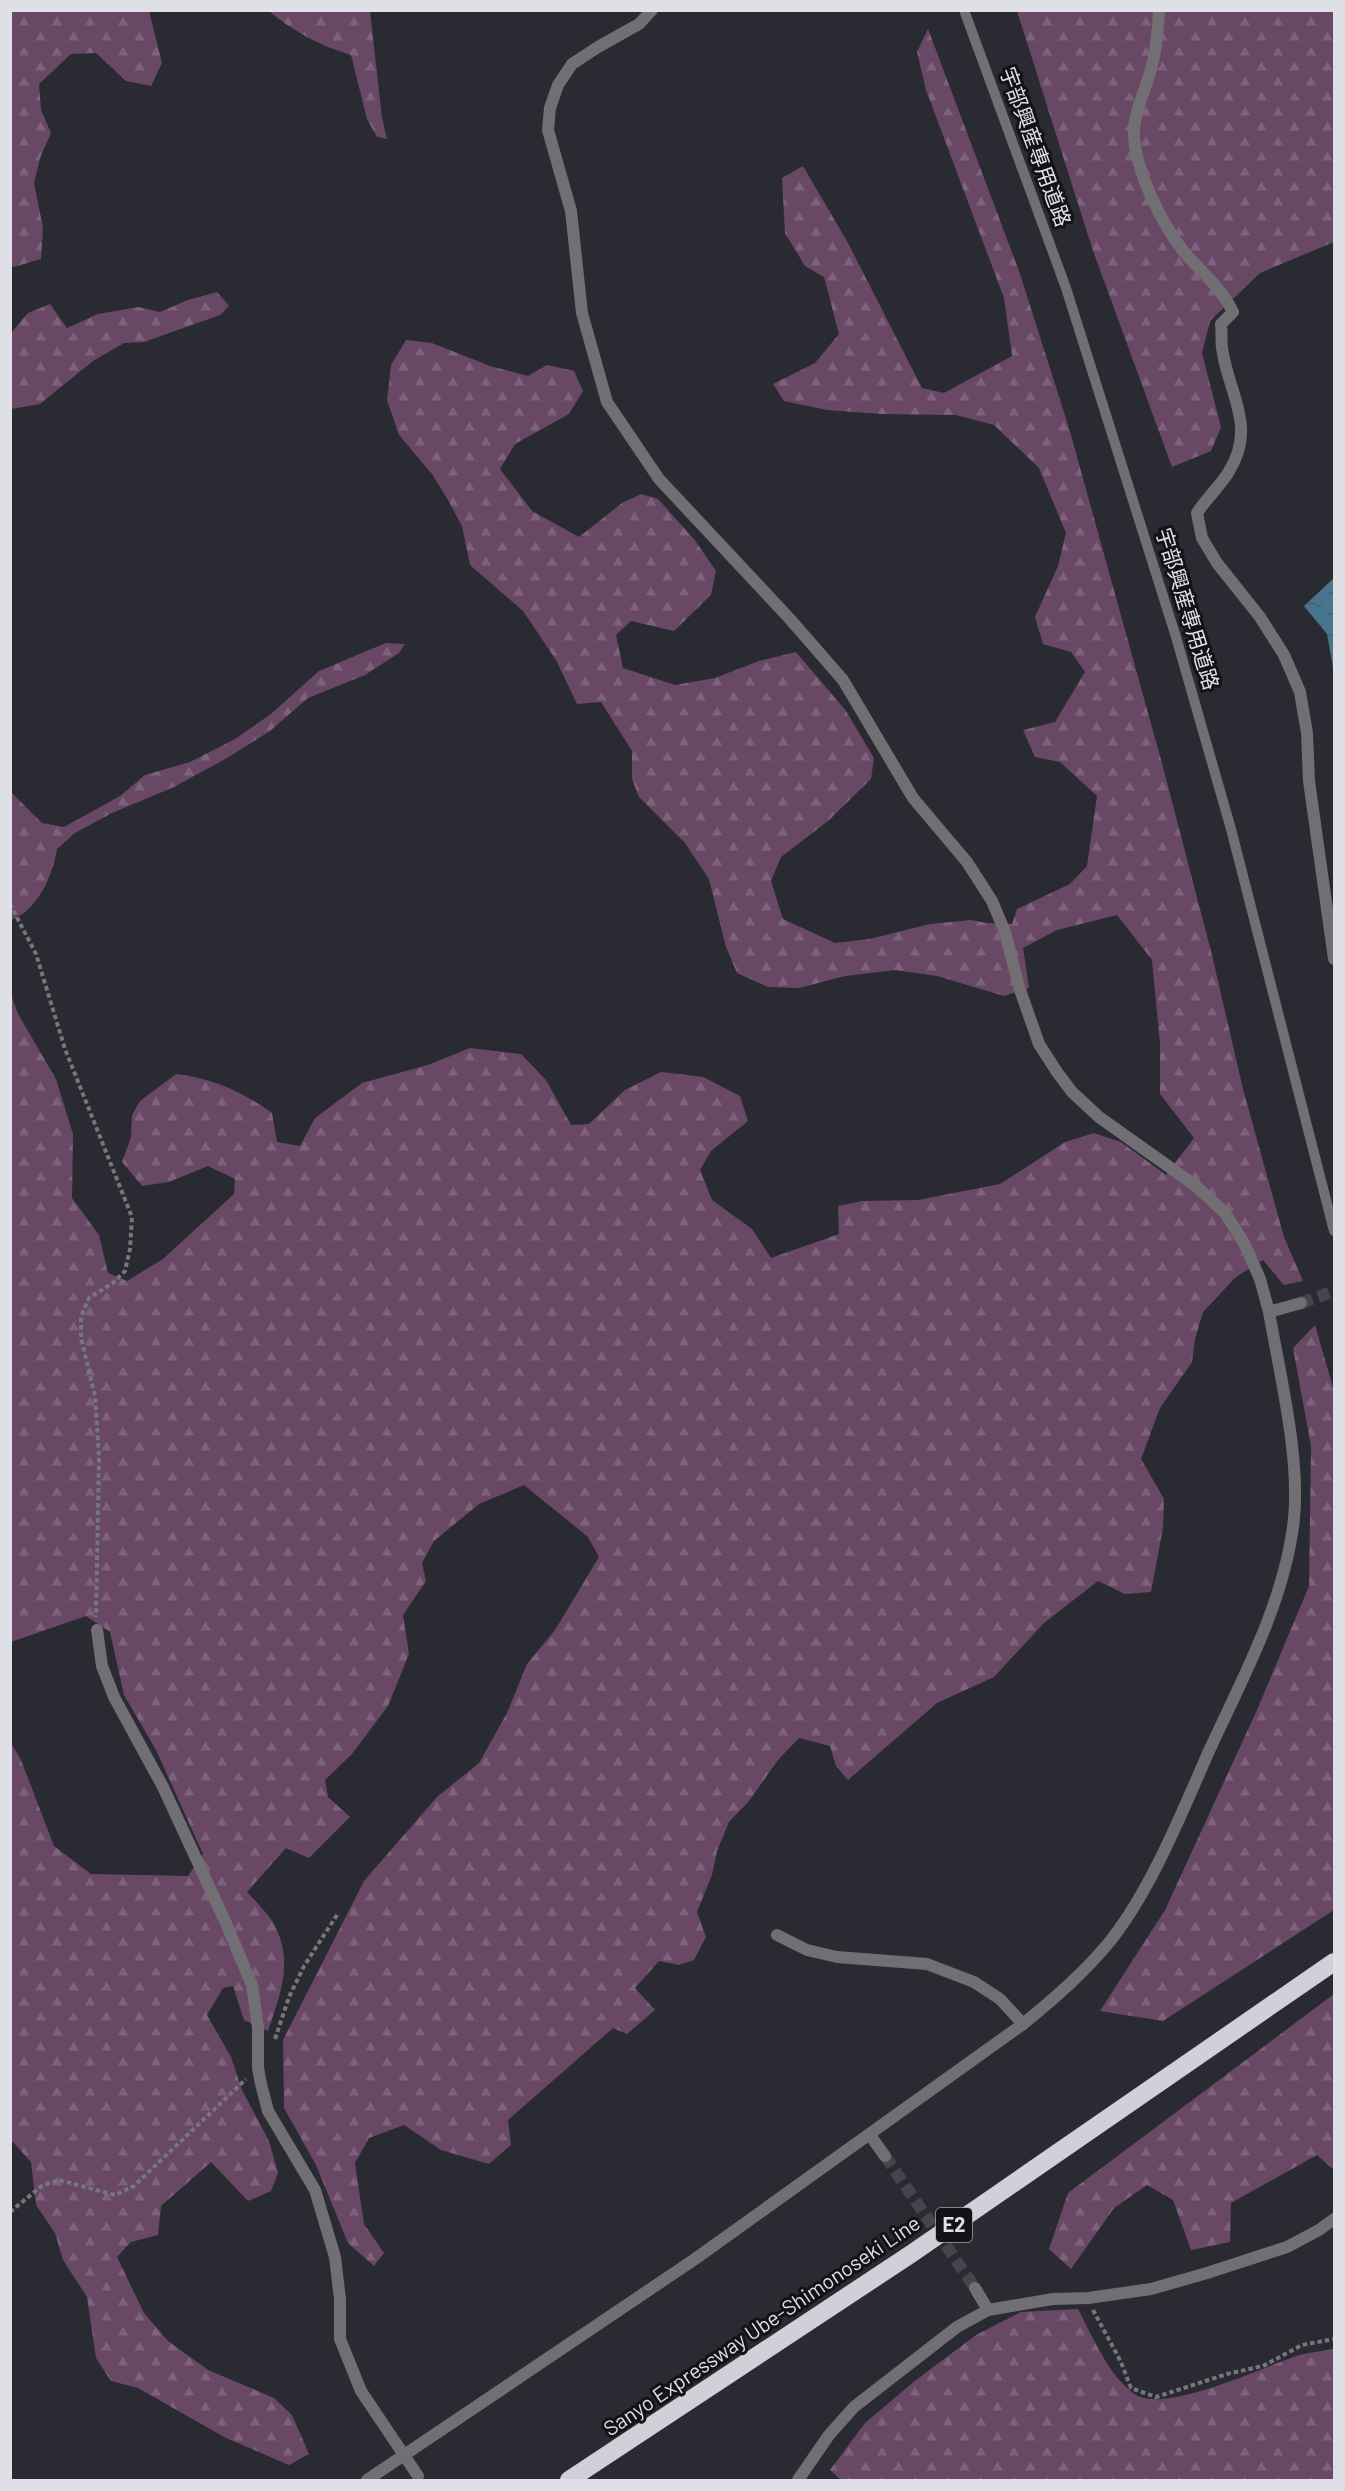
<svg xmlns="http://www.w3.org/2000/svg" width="1345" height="2491" font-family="Barlow,'Noto Sans JP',sans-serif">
  <defs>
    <pattern id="forest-firs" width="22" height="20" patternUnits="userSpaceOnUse" patternTransform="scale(1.5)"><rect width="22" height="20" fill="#694865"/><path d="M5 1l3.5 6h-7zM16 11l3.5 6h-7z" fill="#7e627b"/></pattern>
    <pattern id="water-ripples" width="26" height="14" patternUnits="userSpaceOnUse" patternTransform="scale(1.5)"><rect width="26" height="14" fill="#47758c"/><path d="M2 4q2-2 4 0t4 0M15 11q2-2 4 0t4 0" fill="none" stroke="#455e6c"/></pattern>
  </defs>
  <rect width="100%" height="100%" fill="#292a32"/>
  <path fill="url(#forest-firs)" d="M 10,11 L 149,11 L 162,63 L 151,86 L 126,81 L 96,53 L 71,54 L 39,84 L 41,110 L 51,133 L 40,158 L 34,183 L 43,228 L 41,259 L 14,267 L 10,265 Z
    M 269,11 L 370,11 L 382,118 L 387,139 L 377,137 L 367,119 L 351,55 C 321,46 292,31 269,11 Z
    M 1017,11 L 1334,11 L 1334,242 L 1260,273 L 1210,321 L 1202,353 L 1221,427 L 1211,451 L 1172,467 L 1092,248 Z
    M 928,29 L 1019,271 L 1069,428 L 1163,767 L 1212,955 L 1243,1089 L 1284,1237 L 1303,1281 L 1284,1285 L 1263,1260 L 1236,1277 L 1203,1312 L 1195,1339 L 1192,1362 L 1160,1408 L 1141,1459 L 1164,1499 L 1163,1528 L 1151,1592 L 1125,1594 L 1098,1581 L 1044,1623 L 994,1677 L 937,1703 L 848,1780 L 836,1766 L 830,1746 L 799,1738 L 778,1760 L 749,1801 L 729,1822 L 717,1851 L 712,1875 L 697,1912 L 706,1937 L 694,1960 L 679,1965 L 659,1961 L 635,1988 L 655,2010 L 627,2034 L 613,2028 L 508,2120 L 511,2145 L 489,2164 L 441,2150 L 404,2125 L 369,2138 L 355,2163 L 364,2224 L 384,2253 L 374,2266 L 348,2243 L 316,2165 L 284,2108 L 283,2040 L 364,1881 L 437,1797 L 479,1763 L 507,1713 L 527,1664 L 555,1630 L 599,1557 L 588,1537 L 524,1485 L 479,1504 L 434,1541 L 422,1563 L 426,1581 L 403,1615 L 409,1654 L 388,1706 L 352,1754 L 325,1780 L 328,1797 L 350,1817 L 309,1858 L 286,1848 L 247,1892 C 256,1902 270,1915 276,1928 C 293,1964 280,1995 268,2031 L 244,2020 L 233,1986 L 223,1988 L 207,2015 L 231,2057 L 242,2090 L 269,2141 L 278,2173 L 271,2191 L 248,2201 L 211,2162 L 161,2206 L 158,2235 L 131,2242 L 117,2257 L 144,2313 L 168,2341 L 208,2370 L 274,2398 L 292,2415 L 309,2454 L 289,2465 L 226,2438 L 138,2388 L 111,2381 L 96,2358 L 87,2297 L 63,2260 L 55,2233 L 36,2205 L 31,2162 L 11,2140 L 11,1743 L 21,1760 L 54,1846 L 91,1874 L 188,1876 L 203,1854 L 156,1750 L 124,1695 L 110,1632 L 86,1616 L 11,1642 L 10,992 L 18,1014 L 56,1079 L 73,1134 L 72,1198 L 99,1235 L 108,1273 L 127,1281 L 163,1259 L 234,1194 L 235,1179 L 208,1166 L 169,1182 L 142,1186 L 122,1162 L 131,1137 L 132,1115 L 140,1101 L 176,1074 C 212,1078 243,1092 272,1113 L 277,1142 L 300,1146 L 315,1118 L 362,1083 L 428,1065 L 470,1048 L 521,1054 L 546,1080 L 571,1125 L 589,1124 L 625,1090 L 661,1072 L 703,1077 L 740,1096 L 748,1121 L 711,1151 L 700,1170 L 712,1200 L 752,1229 L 771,1258 L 839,1234 L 838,1206 L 862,1201 L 918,1200 L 1000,1184 L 1065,1142 L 1094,1133 L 1121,1142 L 1166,1175 L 1194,1138 L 1160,1094 L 1160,1044 L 1152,960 L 1117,915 L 1057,930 L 1023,948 L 1029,988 L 1004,996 L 937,976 L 895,970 L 845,976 L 799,988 L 768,987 L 737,973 L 726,947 L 709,879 L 685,843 L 639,797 L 632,779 L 632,751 L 601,702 L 577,704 L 556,660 L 523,611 L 470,565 L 462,526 L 448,500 L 432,474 L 399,435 L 387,400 L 391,365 L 406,340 L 432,343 L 490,366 L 528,376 L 547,365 L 574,371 L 583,391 L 569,414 L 515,444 L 500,469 L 532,511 L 579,537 L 622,503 L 641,494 L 658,499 L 694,539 L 716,571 L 711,595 L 674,631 L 631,621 L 616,635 L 623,668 L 675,685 L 715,678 L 759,661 L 796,652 L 846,711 L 874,758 L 871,779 L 828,821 L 781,857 L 771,881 L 783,919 L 835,943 L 870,939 L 930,924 L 971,920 L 987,923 L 1012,924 L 1017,909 L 1070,884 L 1087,866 L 1097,796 L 1060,762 L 1035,757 L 1023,730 L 1055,722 L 1085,672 L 1071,652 L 1043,644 L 1035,617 L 1058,566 L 1066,533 L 1039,468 L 994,425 L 956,415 L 881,414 L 827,410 L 784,401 L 773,384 L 815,363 L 839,334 L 824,277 L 805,266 L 785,233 L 782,178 L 803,166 L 848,243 L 922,388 L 944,393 L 1012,356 L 1004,298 L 926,90 L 917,52 Z
    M 217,292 L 229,306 L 220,315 L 144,342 L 124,343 L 93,361 L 40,404 L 11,409 L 11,333 L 28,313 L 50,304 L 67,328 L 98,314 L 138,307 L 160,312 L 188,300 Z
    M 386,643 L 405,644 L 399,653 L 365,675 L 308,698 L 270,731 L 227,758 L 174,787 L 112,813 L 75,833 L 57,849 C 54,869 43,897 27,910 C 23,915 16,917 11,920 L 11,792 L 42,823 L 64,827 L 120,796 L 145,775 L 190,762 L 235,739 L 271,714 L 319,671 Z
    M 1315,1325 L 1334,1391 L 1334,1910 L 1163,2021 L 1100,2011 L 1165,1910 L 1257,1710 L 1309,1586 L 1311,1446 L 1293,1348 Z
    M 1334,1994 L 1334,2170 L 1317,2155 L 1231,2203 L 1230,2242 L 1191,2250 L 1173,2200 L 1147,2185 L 1114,2208 L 1071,2269 L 1049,2249 L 1068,2193 Z
    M 1078,2309 C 1093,2337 1107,2373 1133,2393 C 1163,2417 1268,2364 1303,2354 C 1313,2352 1324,2351 1334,2349 L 1334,2480 L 841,2480 L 830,2470 L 865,2423 L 916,2380 L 976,2335 L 1021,2312 Z"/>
  <path fill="url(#water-ripples)" d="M 1334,578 L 1334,673 L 1327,634 L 1304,606 Z"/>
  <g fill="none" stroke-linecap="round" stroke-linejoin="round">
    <path stroke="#44454d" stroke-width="12" stroke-dasharray="12 6" stroke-linecap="butt" d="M 1301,1303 L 1334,1291
      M 885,2156 L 975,2288"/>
    <path stroke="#76777d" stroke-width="4" stroke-dasharray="4.5 3" stroke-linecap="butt" d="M 10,904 L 36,954 L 65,1049 L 132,1217 L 130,1249 L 125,1271 L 113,1283 L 89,1298 L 81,1317 L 81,1338 L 95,1396 L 99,1458 L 96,1617
      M 275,2039 L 289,1997 L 304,1966 L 337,1915
      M 10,2212 L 43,2185 L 59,2180 L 115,2195 L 134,2186 L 246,2079
      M 1093,2310 L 1121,2362 L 1131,2388 L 1156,2397 L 1227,2374 L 1263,2366 L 1302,2345 L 1334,2339"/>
    <path stroke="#716f73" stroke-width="10" d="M 964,10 L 1066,288 L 1176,637 L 1231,829 L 1334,1231"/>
    <path stroke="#716f73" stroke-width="12" d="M 652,10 L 639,24 L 598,47 L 572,64 L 558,85 L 550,108 L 548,130 L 571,211 L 582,313 L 607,402 L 659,479 L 789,618 L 843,680 L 913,798 L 967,862 L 992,901 L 1005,932 L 1019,987 L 1039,1044 L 1057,1072 L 1072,1092 L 1099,1117 L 1196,1186 L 1225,1213 L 1244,1243 L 1260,1279 L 1269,1312 L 1301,1303
      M 1159,10 C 1158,28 1157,48 1152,65 C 1147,88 1133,112 1134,136 C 1136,172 1162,224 1184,252 C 1201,272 1221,287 1233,312 L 1221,324 C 1222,332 1221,340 1222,348 C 1228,394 1258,426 1228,473 C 1219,487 1206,499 1197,513 L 1202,538 L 1217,563 L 1260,617 L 1284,655 L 1300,692 L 1307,733 L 1309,781 L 1334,959
      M 97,1630 L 102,1666 L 114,1697 L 163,1787 L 225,1921 L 252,1985 L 258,2028 L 258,2068 L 261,2084 L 268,2111 L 315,2190 L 335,2257 L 340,2299 L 340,2339 L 361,2391 L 418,2476
      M 777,1935 L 807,1950 L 837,1957 L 927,1964 L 974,1982 L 1000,1999 L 1023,2024
      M 870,2135 L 885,2156
      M 975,2288 L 988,2310
      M 798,2480 L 829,2435 L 854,2407 L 957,2327 L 988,2310 L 1053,2299 L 1088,2298 L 1151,2289 L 1207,2273 L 1287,2247 L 1319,2230 L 1334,2219"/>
    <path stroke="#716f73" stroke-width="12" d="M 367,2480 L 695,2259 L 1023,2024 C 1055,1998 1085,1972 1111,1940 C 1152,1888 1182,1812 1209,1751 C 1242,1679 1282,1607 1293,1527 C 1302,1464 1280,1375 1269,1312"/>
    <path stroke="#d3cfd9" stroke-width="18" d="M 569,2480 L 911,2254 L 1334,1962"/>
  </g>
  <g text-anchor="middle" stroke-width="6" stroke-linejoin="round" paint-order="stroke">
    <rect fill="#121316" stroke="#a2a2a7" stroke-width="1.5" x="936" y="2208" width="36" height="34" rx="4.5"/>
    <g font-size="20" font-weight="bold" fill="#dfe0e5">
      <text x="954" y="2232">E2</text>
    </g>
    <g font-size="21" fill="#dfe0e5" stroke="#121316">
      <text transform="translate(1035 147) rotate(70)" y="7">宇部興産専用道路</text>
      <text transform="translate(1187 609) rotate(73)" y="7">宇部興産専用道路</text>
      <text transform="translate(762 2326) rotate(-34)" y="7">Sanyo Expressway Ube-Shimonoseki Line</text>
    </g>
  </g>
  <rect width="1345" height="2491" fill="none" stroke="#dfe0e5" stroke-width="24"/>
</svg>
